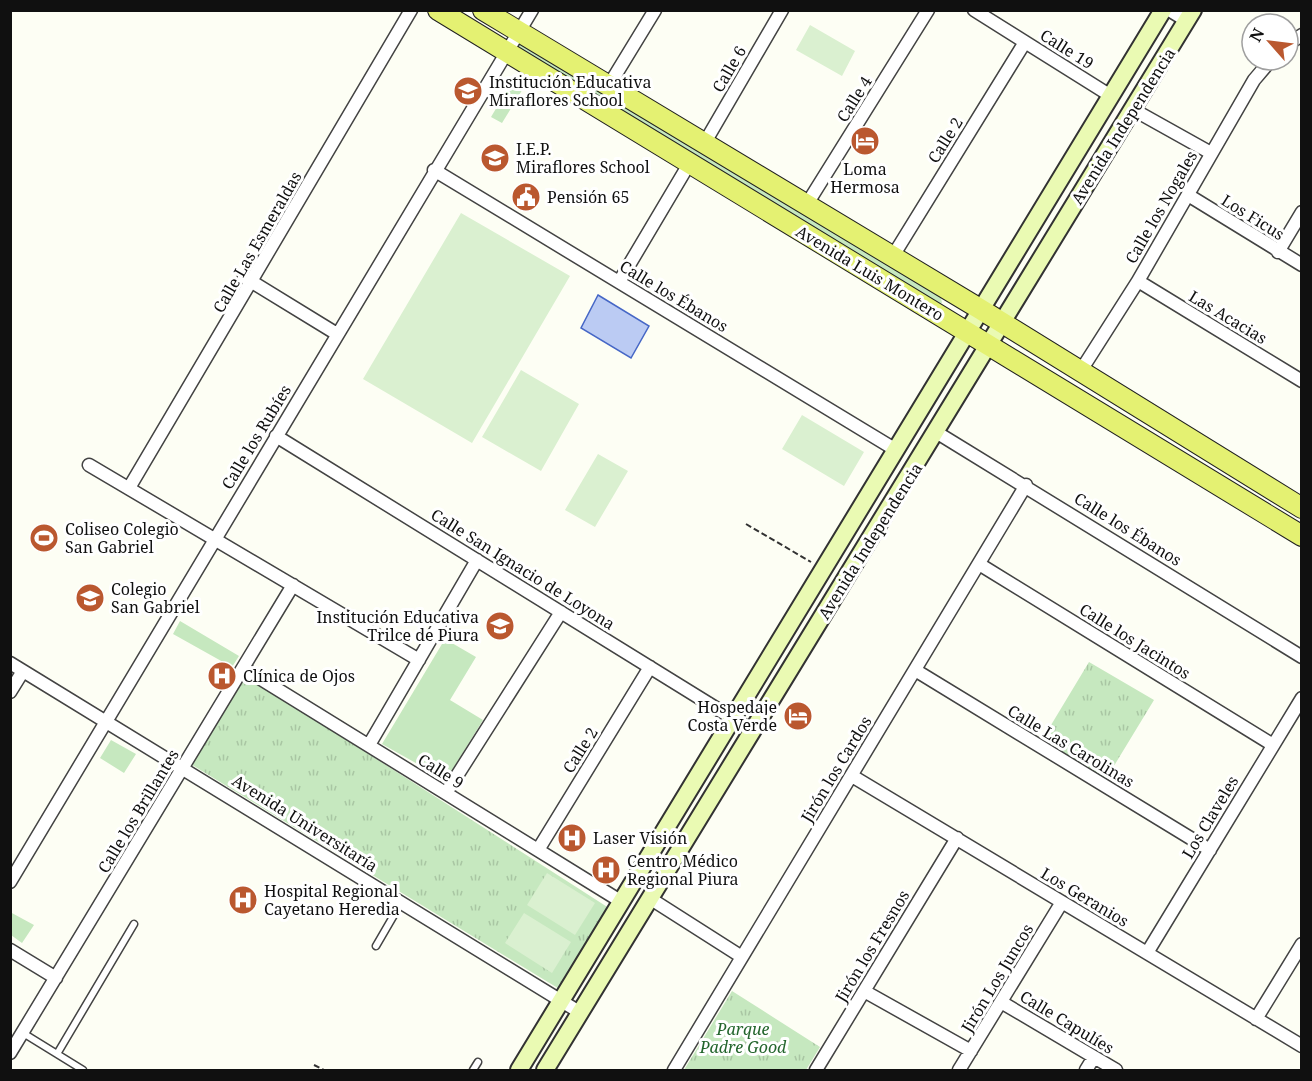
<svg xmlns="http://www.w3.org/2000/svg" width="1312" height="1081" font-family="'Noto Serif',serif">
  <defs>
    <pattern id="park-tufts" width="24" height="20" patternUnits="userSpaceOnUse" patternTransform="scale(1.5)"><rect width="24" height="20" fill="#c6e8bf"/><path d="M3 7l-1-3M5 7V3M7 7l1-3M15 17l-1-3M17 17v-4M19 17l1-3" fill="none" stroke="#a9c6a3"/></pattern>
  </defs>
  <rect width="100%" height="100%" fill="#fdfef4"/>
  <path fill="#c6e8bf" d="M 520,41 L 940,293 L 942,303 L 932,303 L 515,48 Z
    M 513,80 L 524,87 L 502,123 L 491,117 Z
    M 180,621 L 239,656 L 232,667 L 173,634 Z
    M 445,639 L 476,657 L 450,700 L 483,720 L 446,780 L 382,744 Z
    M 111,740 L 136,754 L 124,773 L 100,758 Z
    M 10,912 L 34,925 L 22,943 L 11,935 Z"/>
  <path fill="url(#park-tufts)" d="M 1089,662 L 1154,700 L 1106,779 L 1042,740 Z
    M 247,676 L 612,910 L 561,990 L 189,763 Z
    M 732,991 L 820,1047 L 806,1070 L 684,1070 Z"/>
  <path fill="#daf0d0" d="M 810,25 L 855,51 L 842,76 L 796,50 Z
    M 461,213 L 570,276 L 472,443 L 363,379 Z
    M 521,370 L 579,404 L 541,471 L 482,437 Z
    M 802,415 L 864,452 L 844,486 L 782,449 Z
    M 598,454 L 628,471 L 595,527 L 565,510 Z
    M 547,873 L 595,903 L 575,935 L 527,905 Z
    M 524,913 L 571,942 L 552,973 L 505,943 Z"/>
  <path fill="#bbcbf3" stroke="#4667c6" stroke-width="1.5" d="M 598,295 L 649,326 L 631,358 L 581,328 Z"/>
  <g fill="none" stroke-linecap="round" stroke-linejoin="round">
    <g stroke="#434343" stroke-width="9">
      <path id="lane" d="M 376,946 L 401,903
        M 23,1033 L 83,1070
        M 57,1054 L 134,924
        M 473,1070 L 478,1062"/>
    </g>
    <g stroke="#434343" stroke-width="15">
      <path id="street" d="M 974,10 L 1111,96
        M 1169,10 L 1187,21
        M 1288,44 L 1302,35
        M 608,87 L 655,10
        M 1134,110 L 1211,153
        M 704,144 L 782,10
        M 434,170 L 896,450
        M 1188,195 L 1302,265
        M 807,204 L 928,10
        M 1278,252 L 1302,212
        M 893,256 L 1025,42
        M 244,277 L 337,334
        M 1138,281 L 1302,381
        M 619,282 L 689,164
        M 1080,372 L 1138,281 L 1254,80 L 1271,60
        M 936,432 L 1302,657
        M 276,436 L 753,731
        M 89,465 L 419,660
        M 129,488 L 411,10
        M 979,564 L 1273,745
        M 10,663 L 581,1013
        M 243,668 L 622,902
        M 915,670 L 1210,850
        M 10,692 L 23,671
        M 369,745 L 477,560
        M 852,776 L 1302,1046
        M 446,793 L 561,612
        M 538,850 L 650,667
        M 10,882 L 532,10
        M 651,899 L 742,957
        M 10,950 L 56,978
        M 1147,953 L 1302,698
        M 864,991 L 971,1051
        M 1001,1002 L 1116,1070
        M 1256,1019 L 1302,944
        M 10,1053 L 293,585
        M 674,1070 L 1026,485
        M 816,1070 L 957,838
        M 959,1070 L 1062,902
        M 1086,1070 L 1094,1057"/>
    </g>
    <g stroke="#323232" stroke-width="20">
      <path id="secondary" d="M 519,1070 L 1163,10
        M 545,1070 L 1193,10"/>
    </g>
    <g stroke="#212121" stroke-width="22">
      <path id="primary" d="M 438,10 L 1302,536
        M 483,10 L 980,309 L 1302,508"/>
    </g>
    <path stroke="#323232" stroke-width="2" stroke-dasharray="6 3" stroke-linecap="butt" d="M 746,524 L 811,562
      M 314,1065 L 324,1070"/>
    <use href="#lane" stroke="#fff" stroke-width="6"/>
    <use href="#street" stroke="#fff" stroke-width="12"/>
    <use href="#secondary" stroke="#eafab3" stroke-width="16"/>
    <use href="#primary" stroke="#e4f172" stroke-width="20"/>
  </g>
  <defs>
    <g id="school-disc" transform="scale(1.5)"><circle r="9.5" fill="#ba582f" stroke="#fff"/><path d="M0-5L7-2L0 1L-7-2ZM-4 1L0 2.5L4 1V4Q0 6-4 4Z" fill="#fff"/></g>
    <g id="hotel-disc" transform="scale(1.5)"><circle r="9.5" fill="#ba582f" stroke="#fff"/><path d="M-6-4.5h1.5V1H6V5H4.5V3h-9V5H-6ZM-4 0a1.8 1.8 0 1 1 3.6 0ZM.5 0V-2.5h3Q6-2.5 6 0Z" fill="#fff"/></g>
    <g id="civic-disc" transform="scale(1.5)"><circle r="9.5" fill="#ba582f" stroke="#fff"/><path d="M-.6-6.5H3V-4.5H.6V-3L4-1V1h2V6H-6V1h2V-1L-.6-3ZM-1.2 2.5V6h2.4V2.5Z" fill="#fff"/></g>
    <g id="stadium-disc" transform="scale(1.5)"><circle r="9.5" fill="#ba582f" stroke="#fff"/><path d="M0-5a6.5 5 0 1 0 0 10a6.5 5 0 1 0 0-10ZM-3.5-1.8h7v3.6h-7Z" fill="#fff"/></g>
    <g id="hospital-disc" transform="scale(1.5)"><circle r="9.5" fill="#ba582f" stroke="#fff"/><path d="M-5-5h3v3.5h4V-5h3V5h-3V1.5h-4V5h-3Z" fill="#fff"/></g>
  </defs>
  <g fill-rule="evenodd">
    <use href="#school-disc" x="468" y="91"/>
    <use href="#hotel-disc" x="865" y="141"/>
    <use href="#school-disc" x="495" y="158"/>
    <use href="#civic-disc" x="526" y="197"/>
    <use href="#stadium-disc" x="44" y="538"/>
    <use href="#school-disc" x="90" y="598"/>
    <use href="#school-disc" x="500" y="626"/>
    <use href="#hospital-disc" x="222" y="676"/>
    <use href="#hotel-disc" x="798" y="716"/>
    <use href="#hospital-disc" x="572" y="838"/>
    <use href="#hospital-disc" x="606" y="870"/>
    <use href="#hospital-disc" x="243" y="900"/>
  </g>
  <g text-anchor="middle" stroke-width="6" stroke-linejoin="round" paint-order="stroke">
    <g font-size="16" fill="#101010" stroke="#fff">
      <text transform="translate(1067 49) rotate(32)" y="6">Calle 19</text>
      <text transform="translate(729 69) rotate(-60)" y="6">Calle 6</text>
      <text transform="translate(854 99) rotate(-58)" y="6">Calle 4</text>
      <text transform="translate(1123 126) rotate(-58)" y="6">Avenida Independencia</text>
      <text transform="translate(945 140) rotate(-58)" y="6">Calle 2</text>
      <text transform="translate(1161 207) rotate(-60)" y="6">Calle los Nogales</text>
      <text transform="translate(1253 217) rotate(32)" y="6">Los Ficus</text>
      <text transform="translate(257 242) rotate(-60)" y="6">Calle Las Esmeraldas</text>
      <text transform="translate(870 273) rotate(31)" y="6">Avenida Luis Montero</text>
      <text transform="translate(674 296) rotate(31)" y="6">Calle los Ébanos</text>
      <text transform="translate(1228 317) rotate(31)" y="6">Las Acacias</text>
      <text transform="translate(256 437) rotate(-59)" y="6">Calle los Rubíes</text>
      <text transform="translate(1128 529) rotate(32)" y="6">Calle los Ébanos</text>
      <text transform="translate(870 541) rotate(-58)" y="6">Avenida Independencia</text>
      <text transform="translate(523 569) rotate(32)" y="6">Calle San Ignacio de Loyona</text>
      <text transform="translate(1135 641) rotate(32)" y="6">Calle los Jacintos</text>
      <text transform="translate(1071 746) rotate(31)" y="6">Calle Las Carolinas</text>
      <text transform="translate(580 750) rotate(-58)" y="6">Calle 2</text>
      <text transform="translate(836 769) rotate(-59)" y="6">Jirón los Cardos</text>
      <text transform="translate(441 771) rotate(32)" y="6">Calle 9</text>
      <text transform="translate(138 811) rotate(-59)" y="6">Calle los Brillantes</text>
      <text transform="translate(1210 817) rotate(-59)" y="6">Los Claveles</text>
      <text transform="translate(305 823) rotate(32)" y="6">Avenida Universitaría</text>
      <text transform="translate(1085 897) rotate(31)" y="6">Los Geranios</text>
      <text transform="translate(872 946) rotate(-59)" y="6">Jirón los Fresnos</text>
      <text transform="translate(997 978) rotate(-59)" y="6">Jirón Los Juncos</text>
      <text transform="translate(1067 1022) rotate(31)" y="6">Calle Capulíes</text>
    </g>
    <g font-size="16" fill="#101010" stroke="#fff" text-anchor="start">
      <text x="489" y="88">Institución Educativa<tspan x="489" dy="18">Miraflores School</tspan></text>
      <text x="516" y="155">I.E.P.<tspan x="516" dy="18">Miraflores School</tspan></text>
      <text x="865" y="175" text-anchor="middle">Loma<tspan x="865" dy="18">Hermosa</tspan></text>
      <text x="547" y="203">Pensión 65</text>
      <text x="65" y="535">Coliseo Colegio<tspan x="65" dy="18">San Gabriel</tspan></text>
      <text x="111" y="595">Colegio<tspan x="111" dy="18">San Gabriel</tspan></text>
      <text x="479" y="623" text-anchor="end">Institución Educativa<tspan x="479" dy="18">Trilce de Piura</tspan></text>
      <text x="243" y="682">Clínica de Ojos</text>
      <text x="777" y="713" text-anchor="end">Hospedaje<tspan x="777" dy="18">Costa Verde</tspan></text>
      <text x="593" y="844">Laser Visión</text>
      <text x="627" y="867">Centro Médico<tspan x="627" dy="18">Regional Piura</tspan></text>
      <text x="264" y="897">Hospital Regional<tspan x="264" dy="18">Cayetano Heredia</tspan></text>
    </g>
    <g font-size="16" font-style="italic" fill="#23652c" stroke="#fff">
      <text x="743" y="1035">Parque<tspan x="743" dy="18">Padre Good</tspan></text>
    </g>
  </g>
  <rect width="1312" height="1081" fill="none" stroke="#101010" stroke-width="24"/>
  <g transform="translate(1270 42) rotate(298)"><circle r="28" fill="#ffffff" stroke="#9f9f9f" stroke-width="1.5"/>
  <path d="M0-4.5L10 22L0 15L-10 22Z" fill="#ba582f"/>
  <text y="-9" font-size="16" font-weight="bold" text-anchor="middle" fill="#101010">N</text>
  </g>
</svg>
